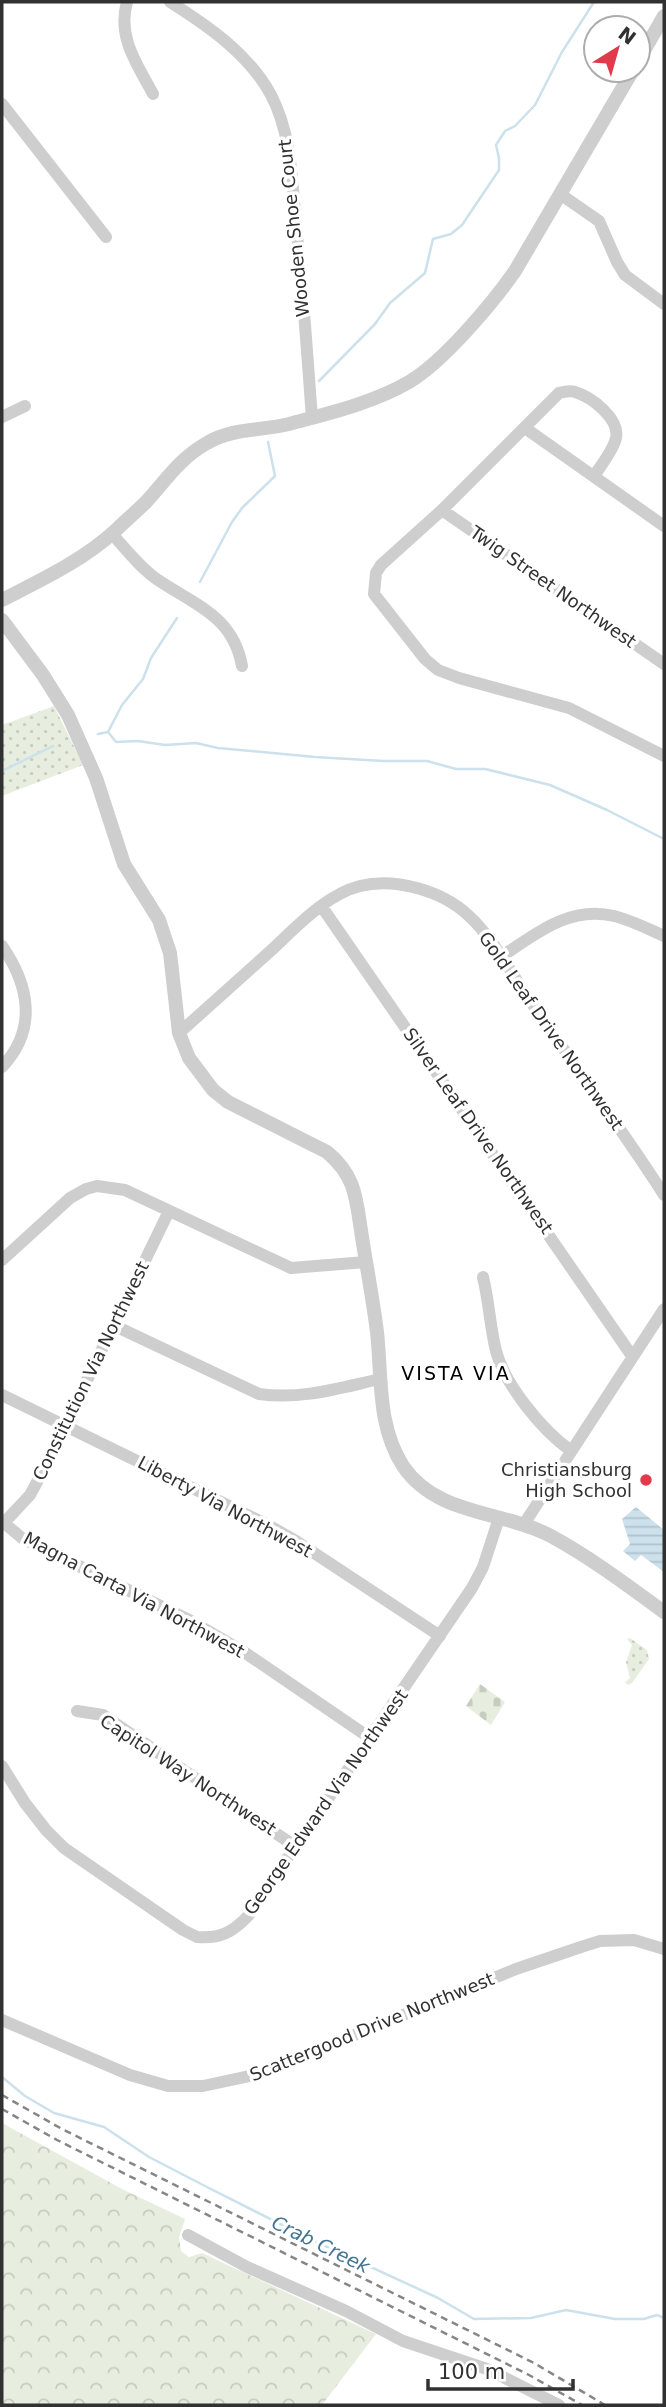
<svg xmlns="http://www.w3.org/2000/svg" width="666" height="2407" font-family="'DejaVu Sans',sans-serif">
  <defs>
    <pattern id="grass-dots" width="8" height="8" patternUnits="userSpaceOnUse" patternTransform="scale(1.75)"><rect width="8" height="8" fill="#e7eddf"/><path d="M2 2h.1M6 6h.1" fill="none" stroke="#c7ccc0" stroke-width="1.8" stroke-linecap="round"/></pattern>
    <pattern id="forest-crowns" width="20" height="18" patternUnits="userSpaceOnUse" patternTransform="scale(1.75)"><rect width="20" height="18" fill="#e7eddf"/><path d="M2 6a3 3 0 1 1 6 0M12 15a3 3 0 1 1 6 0" fill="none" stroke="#c7ccc0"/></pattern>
    <pattern id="cemetery-stones" width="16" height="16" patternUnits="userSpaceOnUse" patternTransform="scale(1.75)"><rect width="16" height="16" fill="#e7eddf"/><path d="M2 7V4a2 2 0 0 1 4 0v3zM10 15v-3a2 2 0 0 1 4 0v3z" fill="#c7ccc0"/></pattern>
    <pattern id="water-rules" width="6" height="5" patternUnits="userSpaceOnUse" patternTransform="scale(1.75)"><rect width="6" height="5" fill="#cce1ec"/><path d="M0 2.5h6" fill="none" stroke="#b0c2cb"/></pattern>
  </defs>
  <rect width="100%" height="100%" fill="#fff"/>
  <path fill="url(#grass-dots)" d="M 54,706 L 83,765 L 2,796 L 2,725 Z
    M 630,1638 L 647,1650 L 649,1659 L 632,1683 L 628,1685 L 625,1682 L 630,1678 L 626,1662 L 632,1645 L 627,1639 Z"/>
  <path fill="url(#forest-crowns)" d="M 2,2123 L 122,2189 L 185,2219 L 179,2237 L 181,2251 L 189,2257 L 202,2253 L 376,2334 L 322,2405 L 2,2405 Z"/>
  <path fill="url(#cemetery-stones)" d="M 480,1684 L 505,1702 L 491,1725 L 466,1706 Z"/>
  <path fill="url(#water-rules)" d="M 636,1507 L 664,1530 L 664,1572 L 641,1555 L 635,1561 L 623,1551 L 630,1544 L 622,1519 Z"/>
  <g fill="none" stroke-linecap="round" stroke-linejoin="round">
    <path stroke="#cce1ec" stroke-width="2.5" d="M 319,381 L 375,324 L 390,303 L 425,273 L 433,239 L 451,234 L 462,225 L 499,170 L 499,158 L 496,145 L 505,131 L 515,126 L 535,105 L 562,52 L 594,2
      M 200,582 L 232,522 L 242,508 L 275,476 L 268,442
      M 108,732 L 116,742 L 138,741 L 165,745 L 196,743 L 218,748 L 315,757 L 383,761 L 427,761 L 456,769 L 485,769 L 550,785 L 607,810 L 664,839
      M 108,732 L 122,705 L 143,679 L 151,658 L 177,618
      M 98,734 L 108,732
      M 2,771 L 53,746
      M 2,2077 L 25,2096 L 54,2113 L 104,2127 L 149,2157 L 205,2186 L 310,2239 L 438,2298 L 474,2319 L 531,2318 L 566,2310 L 615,2319 L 644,2319 L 657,2315 L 664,2318"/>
    <path stroke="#cecece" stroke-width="12" d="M 127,2 C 117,37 137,64 153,94
      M 170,2 C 208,26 249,54 271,95 C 292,135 292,182 296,225 C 303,289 307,353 312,418
      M 2,104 L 106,237
      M 560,194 L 599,221 L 617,262 L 625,275 L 664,304
      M 2,417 L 25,406
      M 525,428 L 664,526
      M 594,476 C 601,465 613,451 616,438 C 620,419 592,397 575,392 C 570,390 565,392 559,393 L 442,510 L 381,565 L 376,573 L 374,594 L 425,659 L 438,670 L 459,678 L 569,708 L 664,756
      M 442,510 L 664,664
      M 112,534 C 126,549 140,568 158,580 C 195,605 233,616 242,666
      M 322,907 L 632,1356
      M 2,946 C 29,985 38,1029 2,1067
      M 501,957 C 535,934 570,905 614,916 C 631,920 648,929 664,936
      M 179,1033 C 208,1007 237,981 266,955 C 293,931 324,895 360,886 C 395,877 443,891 469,916 C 495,940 511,974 531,1002 C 575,1067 622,1129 664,1195
      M 2,1260 L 70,1198 L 86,1189 L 97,1186 L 125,1190 L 291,1268 L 366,1262
      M 483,1277 C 489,1301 490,1327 496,1351 C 505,1385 542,1430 570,1450
      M 113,1325 L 259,1394 C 301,1400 339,1388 380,1379
      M 2,1395 L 268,1525 L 296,1541 L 440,1636
      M 4,1523 L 22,1538 L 191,1621 L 244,1652 L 370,1738
      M 524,1524 L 664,1309
      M 2,1525 L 30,1495 L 43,1471 L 169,1211
      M 77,1711 L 103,1715 L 296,1847
      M 2,1766 L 25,1803 L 46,1830 L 64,1848 L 183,1930 L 197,1937 C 220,1939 233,1932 248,1916 L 472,1588 L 483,1567 L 499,1518
      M 2,2020 L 130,2075 L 168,2086 L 203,2086 L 259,2074 L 516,1969 L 584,1946 L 600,1941 L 634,1940 L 664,1949
      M 188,2235 L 247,2267 L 346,2311 L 403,2341 L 487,2369 L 559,2405"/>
    <path stroke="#cecece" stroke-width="14" d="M 638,61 L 664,16
      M 2,600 C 41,580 82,561 115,531 C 125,521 136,512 146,502 C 166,480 180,458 207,443 C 232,428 261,431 289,424 C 329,413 373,403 409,382 C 443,362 492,304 515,271 L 633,70
      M 2,620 L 43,675 L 68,715 L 96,778 L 124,864 L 159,920 L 170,953 L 179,1033 L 189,1058 L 213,1090 L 228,1102 L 327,1152 C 357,1177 356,1200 362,1237 C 367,1269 373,1300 377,1332 C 382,1377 377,1426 403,1466 C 437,1516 500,1510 549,1535 C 590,1557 627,1585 664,1612"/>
    <path stroke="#868686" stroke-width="2.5" stroke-dasharray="7 5" stroke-linecap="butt" d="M 2,2095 L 62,2129 L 534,2363 L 605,2405
      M 2,2109 L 57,2140 L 529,2375 L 582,2405"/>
  </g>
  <circle fill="#e03a4c" stroke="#fff" stroke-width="2.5" cx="646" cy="1480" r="7"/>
  <g text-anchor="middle" stroke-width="7" stroke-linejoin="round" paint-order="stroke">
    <g font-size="18" fill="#313131" stroke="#fff">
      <text transform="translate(294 228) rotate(-96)" y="6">Wooden Shoe Court</text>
      <text transform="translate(553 587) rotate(35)" y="6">Twig Street Northwest</text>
      <text transform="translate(551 1031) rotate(55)" y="6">Gold Leaf Drive Northwest</text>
      <text transform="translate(478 1131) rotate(55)" y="6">Silver Leaf Drive Northwest</text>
      <text transform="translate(91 1371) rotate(-64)" y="6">Constitution Via Northwest</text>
      <text transform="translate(225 1507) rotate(28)" y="6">Liberty Via Northwest</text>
      <text transform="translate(134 1595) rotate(28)" y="6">Magna Carta Via Northwest</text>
      <text transform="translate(188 1775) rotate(33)" y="6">Capitol Way Northwest</text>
      <text transform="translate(326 1802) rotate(-55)" y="6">George Edward Via Northwest</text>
      <text transform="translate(372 2027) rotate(-22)" y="6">Scattergood Drive Northwest</text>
    </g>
    <g font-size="18" fill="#313131" stroke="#fff" text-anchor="end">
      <text x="632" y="1476">Christiansburg<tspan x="632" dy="21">High School</tspan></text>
    </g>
    <g font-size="19" letter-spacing="2" fill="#000" stroke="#fff">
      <text x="456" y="1380">VISTA VIA</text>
    </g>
    <g font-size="19" font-style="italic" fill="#407491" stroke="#fff">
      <text transform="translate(321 2244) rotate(26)" y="7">Crab Creek</text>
    </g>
  </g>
  <rect width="666" height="2407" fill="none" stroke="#313131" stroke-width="7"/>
  <g transform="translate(617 49) rotate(37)"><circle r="33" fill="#ffffff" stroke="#adadad" stroke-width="2"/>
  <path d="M0-5L12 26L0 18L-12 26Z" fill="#e03a4c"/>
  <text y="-10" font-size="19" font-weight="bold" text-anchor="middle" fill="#313131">N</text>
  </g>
  <path d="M428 2379v10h145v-10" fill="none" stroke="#313131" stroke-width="3.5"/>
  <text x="438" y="2379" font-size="21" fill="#313131" stroke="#ffffff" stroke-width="5" paint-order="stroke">100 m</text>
</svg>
